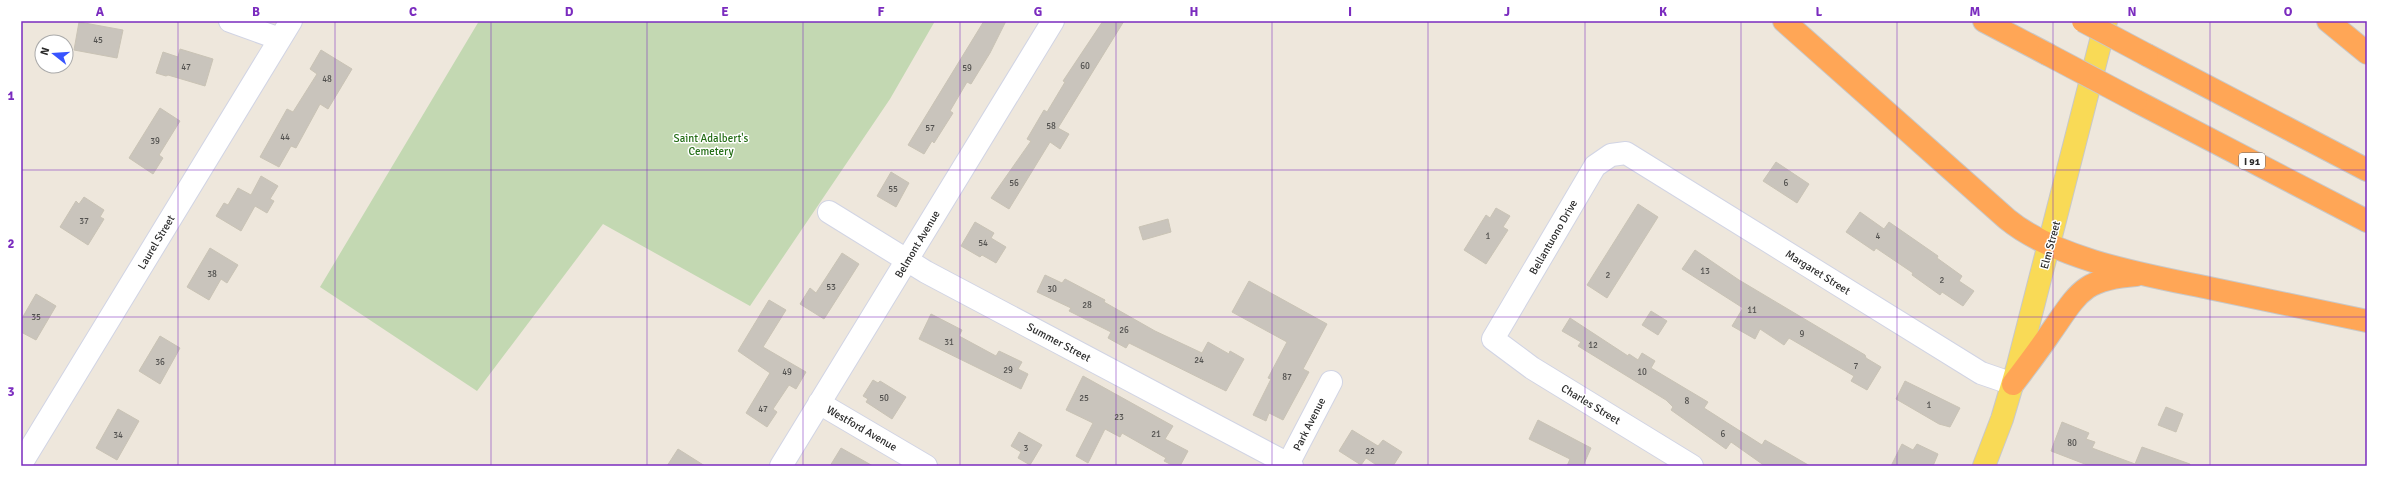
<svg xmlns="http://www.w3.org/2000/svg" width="2388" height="487" font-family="Signika,sans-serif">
  <rect width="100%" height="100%" fill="#eee7dc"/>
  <path fill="#c3d8b2" d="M 479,21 L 935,21 L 890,99 L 750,306 L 603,224 L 477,391 L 320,287 Z"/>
  <path fill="#c9c4bc" stroke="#c9c3b5" d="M 984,21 L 1006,21 L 990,53 L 971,84 L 967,82 L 950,111 L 953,113 L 934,143 L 932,141 L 924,154 L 908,145 Z
    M 1103,21 L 1124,21 L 1058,128 L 1069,134 L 1060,149 L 1050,142 L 1009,209 L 991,198 L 1031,141 L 1027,139 L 1044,110 L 1047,112 L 1065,82 L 1063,81 Z
    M 79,22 L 123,30 L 117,58 L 74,50 Z
    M 180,49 L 213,59 L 205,86 L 168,75 L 166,76 L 156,73 L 163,52 L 178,57 Z
    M 321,50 L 352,69 L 328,109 L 320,104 L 296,148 L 291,146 L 279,167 L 260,157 L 287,109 L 293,112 L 317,74 L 310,69 Z
    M 160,108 L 180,121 L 159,155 L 163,158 L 153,174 L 129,158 Z
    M 1776,162 L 1809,184 L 1797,203 L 1763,181 Z
    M 891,172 L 909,183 L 896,207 L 877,196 Z
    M 261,176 L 278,186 L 270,199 L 274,201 L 267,213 L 255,206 L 241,231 L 216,216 L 224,203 L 228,205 L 238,188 L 251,195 Z
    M 84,197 L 104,210 L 100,217 L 104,219 L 88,245 L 60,227 L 76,201 L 79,204 Z
    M 1638,204 L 1658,217 L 1607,298 L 1587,285 Z
    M 1496,208 L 1510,216 L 1503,227 L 1508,230 L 1486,264 L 1464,250 L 1486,215 L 1490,218 Z
    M 1860,212 L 1884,229 L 1889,222 L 1938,256 L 1937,258 L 1962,276 L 1959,281 L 1974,291 L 1963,306 L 1942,292 L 1940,295 L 1912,275 L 1913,273 L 1876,248 L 1874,251 L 1846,232 Z
    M 1168,219 L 1171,232 L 1143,240 L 1139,227 Z
    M 975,222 L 994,233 L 991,238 L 1006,247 L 996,263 L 982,255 L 980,257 L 961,246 Z
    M 210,248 L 238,265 L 227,283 L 221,279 L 209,300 L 187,287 Z
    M 1695,250 L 1739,280 L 1865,355 L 1866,358 L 1881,367 L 1867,390 L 1851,381 L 1854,376 L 1789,338 L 1784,345 L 1760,329 L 1755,339 L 1732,326 L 1743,308 L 1682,269 Z
    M 842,253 L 859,264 L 824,319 L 800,304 L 810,288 L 816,293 Z
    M 1045,275 L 1062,283 L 1065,279 L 1105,300 L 1104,302 L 1155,331 L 1202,353 L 1208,342 L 1229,354 L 1230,351 L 1244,359 L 1226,391 L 1129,343 L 1126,348 L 1108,338 L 1111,332 L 1069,311 L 1071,308 L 1037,292 Z
    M 1249,281 L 1327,324 L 1303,369 L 1309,372 L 1283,420 L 1269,413 L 1266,421 L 1253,415 L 1271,379 L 1268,378 L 1287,342 L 1232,312 Z
    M 36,294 L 56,306 L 36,340 L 21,332 L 21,320 Z
    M 769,300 L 786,310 L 763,347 L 806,372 L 796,389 L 789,385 L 773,409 L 777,412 L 767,427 L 746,413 L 770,373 L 738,351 Z
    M 1651,311 L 1667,321 L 1658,335 L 1642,325 Z
    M 931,314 L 962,330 L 959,336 L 996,356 L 999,351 L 1022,362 L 1018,369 L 1028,374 L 1021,389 L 919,339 Z
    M 1570,318 L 1628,356 L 1629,354 L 1638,360 L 1642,353 L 1655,361 L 1651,368 L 1708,402 L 1704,408 L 1762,445 L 1765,440 L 1810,466 L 1765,466 L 1731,442 L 1726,449 L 1671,410 L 1673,407 L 1666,400 L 1578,346 L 1581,342 L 1562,331 Z
    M 160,336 L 180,348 L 160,384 L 139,371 Z
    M 1083,376 L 1173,426 L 1165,439 L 1188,451 L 1180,466 L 1174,466 L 1164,461 L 1166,458 L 1122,433 L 1120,437 L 1105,429 L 1088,463 L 1076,456 L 1093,423 L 1066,410 Z
    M 873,380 L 878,383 L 880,381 L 906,397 L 892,419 L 866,402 L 868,399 L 863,396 Z
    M 1905,381 L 1960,408 L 1950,427 L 1939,424 L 1896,399 Z
    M 2166,407 L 2183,414 L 2176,432 L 2158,425 Z
    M 118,409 L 139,421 L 117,460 L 96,448 Z
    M 1538,420 L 1591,448 L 1583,466 L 1567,466 L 1570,459 L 1529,439 Z
    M 2062,422 L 2089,433 L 2086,439 L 2095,442 L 2092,448 L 2135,464 L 2142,447 L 2190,464 L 2190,466 L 2090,466 L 2051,451 Z
    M 1352,430 L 1378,446 L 1383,440 L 1402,452 L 1393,466 L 1378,466 L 1366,458 L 1361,465 L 1339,451 Z
    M 1019,432 L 1042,445 L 1030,465 L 1018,458 L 1021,452 L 1011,446 Z
    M 1902,444 L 1913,450 L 1917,444 L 1938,454 L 1933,466 L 1891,466 Z
    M 841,448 L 873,466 L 830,466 Z
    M 678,449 L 705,466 L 667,466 Z"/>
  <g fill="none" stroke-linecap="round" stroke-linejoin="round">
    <g stroke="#d1d4e4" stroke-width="24">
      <path id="minor" d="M 230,21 L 280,39
        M 829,212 L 926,272 L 1292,466
        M 819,403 L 926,466
        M 21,464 L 291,21
        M 781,466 L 1053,21
        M 1287,466 L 1331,382
        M 1692,466 L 1532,368 L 1493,339 L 1595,166 L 1611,155 L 1626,153 L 1981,373 L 2013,384"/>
    </g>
    <g stroke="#c8c8c8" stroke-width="24">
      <path id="major" d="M 1984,466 L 2002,419 L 2018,365 L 2106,21"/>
    </g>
    <g stroke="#c8c8c8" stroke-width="24">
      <path id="highway" d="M 1784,21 L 2007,219 C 2057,260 2146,275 2209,288 C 2262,299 2315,310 2367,321
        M 1984,21 L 2047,54
        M 2328,21 L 2367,53
        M 2147,55 L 2367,170
        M 2136,101 L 2367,221
        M 2013,384 C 2026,367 2039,350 2051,332 C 2079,292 2083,279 2136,275"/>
    </g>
    <use href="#minor" stroke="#fff" stroke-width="22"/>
    <use href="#major" stroke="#f9da56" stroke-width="22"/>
    <use href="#highway" stroke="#ffa656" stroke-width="22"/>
    <g stroke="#c8c8c8" stroke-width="24" stroke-linecap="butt">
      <path id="highway-bridge" d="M 2083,21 L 2147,55
        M 2047,54 L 2136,101"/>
    </g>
    <use href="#highway-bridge" stroke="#ffa656" stroke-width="22"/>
  </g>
  <path fill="none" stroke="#7b2cbf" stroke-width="1" stroke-opacity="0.55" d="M 178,21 L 178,466M 335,21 L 335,466M 491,21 L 491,466M 647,21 L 647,466M 803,21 L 803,466M 960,21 L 960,466M 1116,21 L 1116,466M 1272,21 L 1272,466M 1428,21 L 1428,466M 1585,21 L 1585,466M 1741,21 L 1741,466M 1897,21 L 1897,466M 2053,21 L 2053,466M 2210,21 L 2210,466M 21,170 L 2367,170M 21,317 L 2367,317"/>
  <g text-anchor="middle" stroke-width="3" stroke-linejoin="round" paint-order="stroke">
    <g font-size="9" fill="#52514f">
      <text x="98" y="43">45</text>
      <text x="1085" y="69">60</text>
      <text x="186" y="70">47</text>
      <text x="967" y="71">59</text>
      <text x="327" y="82">48</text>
      <text x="1051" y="129">58</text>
      <text x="930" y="131">57</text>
      <text x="285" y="140">44</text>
      <text x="155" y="144">39</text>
      <text x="1014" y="186">56</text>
      <text x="1786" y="186">6</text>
      <text x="893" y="192">55</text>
      <text x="84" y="224">37</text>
      <text x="1488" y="239">1</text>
      <text x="1878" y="239">4</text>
      <text x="983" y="246">54</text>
      <text x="1705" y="274">13</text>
      <text x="212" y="277">38</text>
      <text x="1608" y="278">2</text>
      <text x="1942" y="283">2</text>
      <text x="831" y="290">53</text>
      <text x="1052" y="292">30</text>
      <text x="1087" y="308">28</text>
      <text x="1752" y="313">11</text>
      <text x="36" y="320">35</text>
      <text x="1124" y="333">26</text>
      <text x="1802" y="337">9</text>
      <text x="949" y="345">31</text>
      <text x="1593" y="348">12</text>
      <text x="1199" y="363">24</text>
      <text x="160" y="365">36</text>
      <text x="1856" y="369">7</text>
      <text x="1008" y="373">29</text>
      <text x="787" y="375">49</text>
      <text x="1642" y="375">10</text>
      <text x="1287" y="380">87</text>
      <text x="884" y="401">50</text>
      <text x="1084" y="401">25</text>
      <text x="1687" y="404">8</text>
      <text x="1929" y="408">1</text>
      <text x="763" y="412">47</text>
      <text x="1119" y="420">23</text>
      <text x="1156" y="437">21</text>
      <text x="1723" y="437">6</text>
      <text x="118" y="438">34</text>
      <text x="2072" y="446">80</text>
      <text x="1026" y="451">3</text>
      <text x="1370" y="454">22</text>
    </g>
    <rect fill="#fff" stroke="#6b6b6b" stroke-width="1" x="2239" y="153" width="26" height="16" rx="3"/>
    <g font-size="10" font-weight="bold" fill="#2b2b2b">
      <text x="2252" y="165">I 91</text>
    </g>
    <g font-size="11" fill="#246d16" stroke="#fff">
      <text x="711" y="142">Saint Adalbert's<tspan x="711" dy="13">Cemetery</tspan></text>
    </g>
    <g font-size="11" fill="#2b2b2b" stroke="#fff">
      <text transform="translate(1553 237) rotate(-60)" y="4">Bellantuono Drive</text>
      <text transform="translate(156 242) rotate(-59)" y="4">Laurel Street</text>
      <text transform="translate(917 244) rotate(-59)" y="4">Belmont Avenue</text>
      <text transform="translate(2050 245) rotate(-75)" y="4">Elm Street</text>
      <text transform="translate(1818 272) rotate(32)" y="4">Margaret Street</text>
      <text transform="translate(1059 342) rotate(28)" y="4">Summer Street</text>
      <text transform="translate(1591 404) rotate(31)" y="4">Charles Street</text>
      <text transform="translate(1309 424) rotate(-63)" y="4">Park Avenue</text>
      <text transform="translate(862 428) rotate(30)" y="4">Westford Avenue</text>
    </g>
  </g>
  <rect width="2388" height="487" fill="none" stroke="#ffffff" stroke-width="44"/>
  <g transform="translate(54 54) rotate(287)"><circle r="19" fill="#ffffff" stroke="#aaaaaa"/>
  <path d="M0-3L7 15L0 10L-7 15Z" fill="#3854ff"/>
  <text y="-6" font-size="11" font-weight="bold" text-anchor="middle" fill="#2b2b2b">N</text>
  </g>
  <rect x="22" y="22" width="2344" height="443" fill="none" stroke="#7b2cbf" stroke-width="1.5"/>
  <g font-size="13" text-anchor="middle" font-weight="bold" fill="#7b2cbf">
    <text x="100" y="16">A</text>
    <text x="256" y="16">B</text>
    <text x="413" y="16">C</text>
    <text x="569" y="16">D</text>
    <text x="725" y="16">E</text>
    <text x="881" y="16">F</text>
    <text x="1038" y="16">G</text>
    <text x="1194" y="16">H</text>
    <text x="1350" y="16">I</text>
    <text x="1507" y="16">J</text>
    <text x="1663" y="16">K</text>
    <text x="1819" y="16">L</text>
    <text x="1975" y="16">M</text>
    <text x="2132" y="16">N</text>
    <text x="2288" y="16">O</text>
    <text x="11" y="100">1</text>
    <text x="11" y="248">2</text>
    <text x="11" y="396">3</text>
  </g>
</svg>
